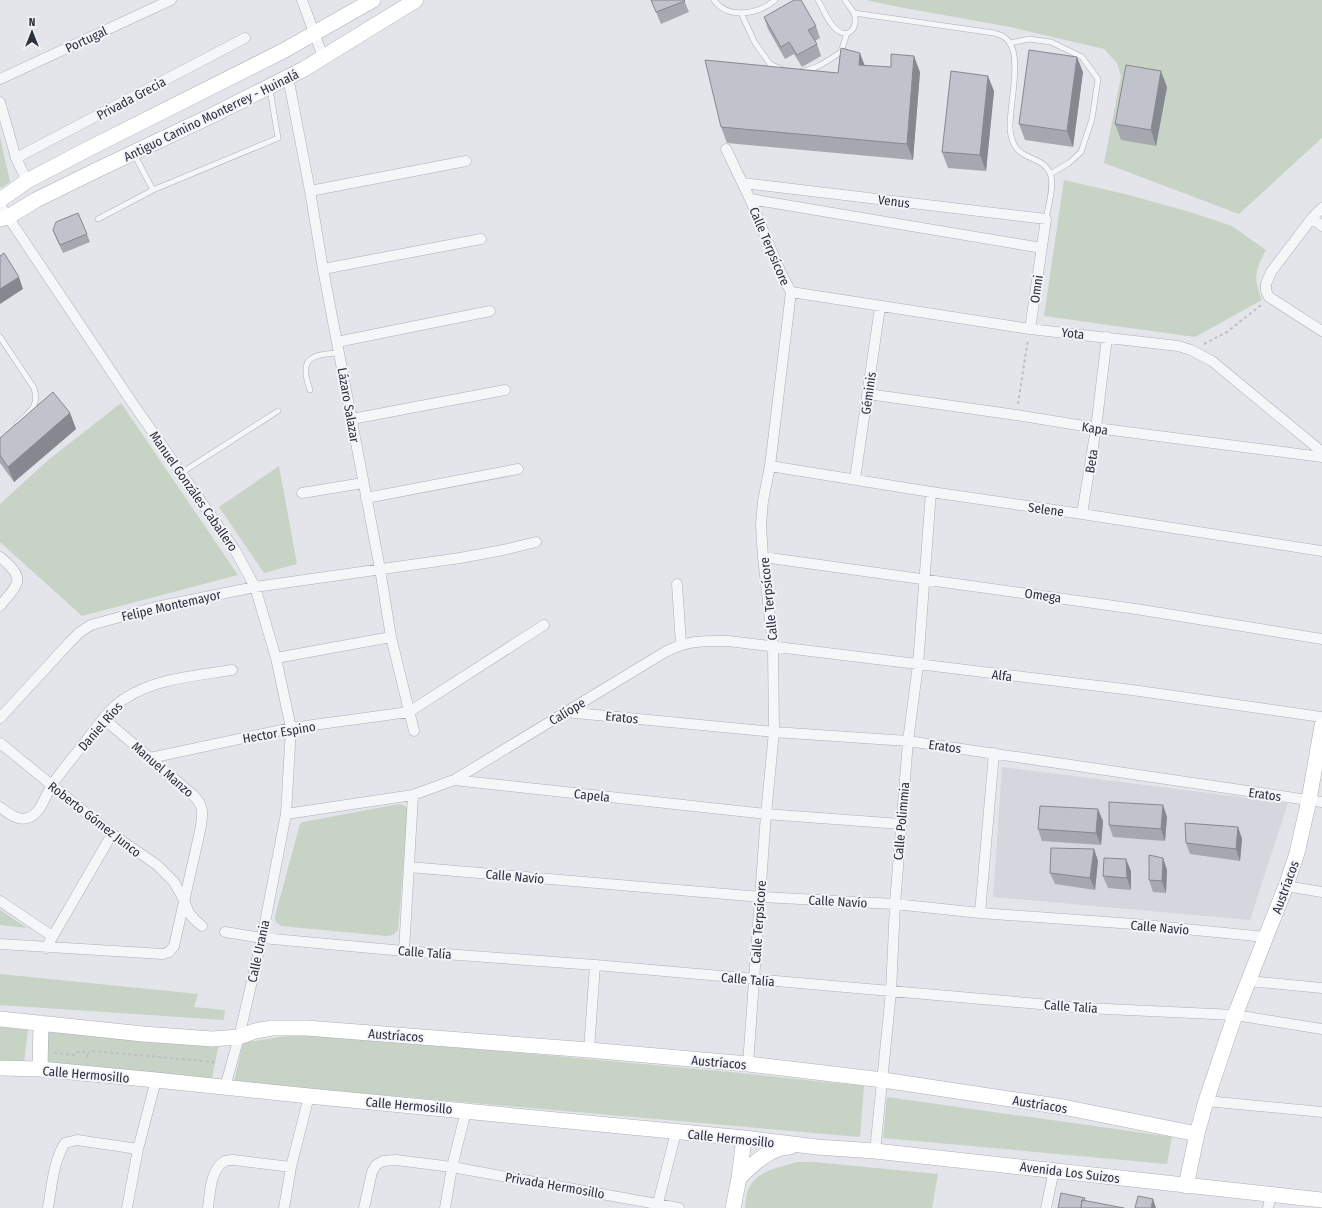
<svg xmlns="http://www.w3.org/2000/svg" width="1322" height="1208" font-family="'Fira Sans Condensed',sans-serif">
  <rect width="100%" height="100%" fill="#e3e5ea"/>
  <path fill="#d5d7de" d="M 1002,767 L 1288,803 L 1250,920 L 993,897 Z"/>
  <path fill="#c7d3c5" d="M 866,0 L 1322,0 L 1322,138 L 1239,214 L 1104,163 L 1121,76 L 1117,63 L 1104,49 L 1010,27 L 899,7 Z
    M 0,137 L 10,182 L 1,188 L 0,186 Z
    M 1064,180 L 1129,195 L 1190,212 L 1232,226 L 1266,250 C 1255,270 1253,278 1262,300 L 1195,337 L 1044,316 Z
    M 121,403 L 238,575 L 82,616 L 0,542 L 0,504 L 47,461 Z
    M 279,466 L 297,564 L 264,573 L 219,507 Z
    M 399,804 C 406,805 408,808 408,814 L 398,930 L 393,935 L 386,936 L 281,926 C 277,923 275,922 275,916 L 300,824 L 303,822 Z
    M 0,910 L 27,928 L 0,925 Z
    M 0,974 L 198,994 L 194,1007 L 225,1010 L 224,1020 L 0,1005 Z
    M 0,1027 L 28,1030 L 24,1063 L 0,1062 Z
    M 48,1032 L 219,1043 L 212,1078 L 44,1065 Z
    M 304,1033 L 720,1071 L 864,1086 L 860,1137 L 234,1082 L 243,1043 Z
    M 887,1097 L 1172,1137 L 1167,1164 L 883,1138 Z
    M 797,1162 L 814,1162 L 938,1174 L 932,1208 L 745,1208 C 746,1201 746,1192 750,1186 C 759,1170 781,1167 797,1162 Z"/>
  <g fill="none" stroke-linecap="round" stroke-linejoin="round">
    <g stroke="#acafb7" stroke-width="6">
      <path id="lane" d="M 714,0 C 728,20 759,14 775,0
        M 818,0 C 823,8 827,21 835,28 C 848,41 859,28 854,13
        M 845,0 L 854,13 L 994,33 C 1000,35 1005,36 1009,42 C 1022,58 1009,107 1010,129 C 1013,164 1040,152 1050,173 C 1055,184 1048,207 1046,219
        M 741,13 L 755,43 L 770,64 L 781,69
        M 1010,43 L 1029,39 L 1051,42 L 1082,57 L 1098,79 L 1092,119 L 1081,152 L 1069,163 L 1050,174
        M 802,71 C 816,70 830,59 841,52 L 847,33
        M 153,190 L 278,138 L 270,89
        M 98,219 L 153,190 L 134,154
        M 0,337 L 34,388 C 40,407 29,412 17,424
        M 310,390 C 299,359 309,354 340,353
        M 181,473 L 278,411"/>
    </g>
    <g stroke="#acafb7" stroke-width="11">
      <path id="street" d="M 302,0 L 323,57
        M 288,77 L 310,191 L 323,269 L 380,569 L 391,637 L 414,731
        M 0,79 L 171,0
        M 0,102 L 16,158 L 27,181
        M 726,149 L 750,199 L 781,273 L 791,292 L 770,466 L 763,501 L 761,525 L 763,557 L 773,647 L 774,732 L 766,814 L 748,1064
        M 16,158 L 245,38
        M 743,183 L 1046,219 L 1030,329
        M 310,191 L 466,161
        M 750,199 L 1042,248
        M 0,205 L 131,401 L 235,550 L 255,587 L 276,658 L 291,728 L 286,814 L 262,938 L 239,1037 L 225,1087
        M 1322,208 L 1312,218 L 1271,272 L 1266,284 L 1266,291 L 1269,297 L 1322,331
        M 1312,218 L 1322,226
        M 323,269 L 481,239
        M 791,292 L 1030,329 L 1178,346 L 1191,350 L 1212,361 L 1322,452
        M 337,342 L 490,311
        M 868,394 L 1016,415 L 1096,428 L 1322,457
        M 352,419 L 505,390
        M 770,466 L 931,492 L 1082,514 L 1322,551
        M 855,479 L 880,307
        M 302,493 L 363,483
        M 366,498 L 518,469
        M 1082,514 L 1096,428 L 1107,337
        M 0,557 C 26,579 20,582 0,606
        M 763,557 L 1136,609 L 1322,639
        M 677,584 L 681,644
        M 276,658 L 391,637
        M 565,712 L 774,732 L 908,741 L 1322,802
        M 0,718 L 69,643 L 80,632 L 91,625 L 156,607 L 255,587 L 460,558 L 503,550 L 536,542
        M 0,743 L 112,834 L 157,865 L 174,882 L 184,900 L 189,913 L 195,920 L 202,926
        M 150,758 L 291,728 L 409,712 L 544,625
        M 454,780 L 665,652 C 689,640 702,641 728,641 L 1132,690 L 1322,717
        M 0,807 C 8,813 17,821 27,818 C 41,815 45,795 52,785 C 61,771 72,759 82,746 C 94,731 108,709 124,699 C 156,678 195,676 232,670
        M 286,814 L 413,795 L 454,780 L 766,814 L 901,824
        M 409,867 L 761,897 L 895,904 L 980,913 L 1134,924 L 1266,937
        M 1286,886 L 1322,892
        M 0,901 L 52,936
        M 980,913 L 994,753
        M 225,932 L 262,938 L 404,951 L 595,965 L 1085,1008 L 1235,1015 L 1322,1029
        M 0,944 L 163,954 L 169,952 L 174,946 L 200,831 C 203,814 205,806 192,794 L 104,719
        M 46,948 L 112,834
        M 404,951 L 413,795
        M 1248,981 L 1322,988
        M 589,1050 L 595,965
        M 1206,1101 L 1322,1112
        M 875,1151 L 891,992 L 895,904 L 908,741 L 918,665 L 931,492
        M 658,1203 L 676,1132
        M 48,1208 C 52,1186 53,1162 65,1143 L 77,1140 L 138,1149
        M 127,1208 L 138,1149 L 156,1080
        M 208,1208 C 210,1194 210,1169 225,1161 C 228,1160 231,1160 234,1160 L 291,1167
        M 284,1208 L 291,1167 L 309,1096
        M 364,1208 L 372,1172 L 376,1165 L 383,1161 L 396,1160 L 452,1167 L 679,1208
        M 445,1208 L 452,1167 L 466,1111
        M 1046,1208 L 1054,1170
        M 1268,1208 L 1271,1194"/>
    </g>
    <g stroke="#acafb7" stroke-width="16">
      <path id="secondary" d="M 0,200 L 27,181 L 88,149 L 283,51 L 373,0
        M 0,219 L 8,217 L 36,200 L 99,169 L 215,114 L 304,69 L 416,0
        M 0,1019 L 143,1034 L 212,1039 L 239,1037 L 255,1031 L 272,1028 L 306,1028 L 589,1050 L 748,1064 L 883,1080 L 1063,1107 L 1197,1134
        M 0,1068 L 40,1069 L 156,1080 L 309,1096 L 744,1138 L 817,1147 L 875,1151 L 1322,1200
        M 40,1069 L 41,1023
        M 739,1178 C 753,1164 770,1147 790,1147
        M 1186,1186 L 1197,1134 L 1206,1101 L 1235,1015 L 1286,886 L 1297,853 L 1309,800 L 1322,726
        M 733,1208 L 739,1178 L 744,1138"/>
    </g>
    <path stroke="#bdbfc4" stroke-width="2" stroke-dasharray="3 3" stroke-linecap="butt" d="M 1204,344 L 1227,332 L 1261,305
      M 1018,404 L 1028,339
      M 54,1053 L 75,1055 L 77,1052 L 84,1052 L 87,1055 L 88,1060
      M 87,1054 L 92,1051 L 215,1062"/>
    <use href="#lane" stroke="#f5f6f8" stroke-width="5"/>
    <use href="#street" stroke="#f5f6f8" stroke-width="10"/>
    <use href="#secondary" stroke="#fff" stroke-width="15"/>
  </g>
  <path fill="#a5a8af" d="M 651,0 L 684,0 L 689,12 L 661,24 Z
    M 764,17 L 816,26 L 820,38 L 815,41 L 817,44 L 821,56 L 802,67 L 794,54 L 785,59 L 768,29 Z
    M 865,65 L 920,72 L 913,160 L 727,143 L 721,127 Z
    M 1083,72 L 1073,147 L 1025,140 L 1019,124 Z
    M 1167,87 L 1156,146 L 1121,140 L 1115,124 Z
    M 994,91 L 986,171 L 948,168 L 942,152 Z
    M 53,230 L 87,234 L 90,242 L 63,253 L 56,238 Z
    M 70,413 L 76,429 L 14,482 L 0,463 L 0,438 Z
    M 1167,817 L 1165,841 L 1113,837 L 1109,825 Z
    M 1103,821 L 1101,845 L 1042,841 L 1038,829 Z
    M 1238,827 L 1242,839 L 1240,861 L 1190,854 L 1186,843 Z
    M 1094,849 L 1098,861 L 1095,890 L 1055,884 L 1050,873 Z
    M 1163,858 L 1167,870 L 1166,893 L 1153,892 L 1149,880 Z
    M 1131,871 L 1131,890 L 1108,888 L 1103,876 Z"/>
  <path fill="#86888f" d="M 860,53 L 866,69 L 859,65 Z
    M 914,56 L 920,72 L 913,160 L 907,144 Z
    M 1077,57 L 1083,72 L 1073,147 L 1067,131 Z
    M 1161,71 L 1167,87 L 1156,146 L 1151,130 Z
    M 988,76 L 994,91 L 986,171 L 980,155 Z
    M 19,277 L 23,289 L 0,304 L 0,289 Z
    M 70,413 L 76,429 L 14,482 L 8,467 Z
    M 1163,805 L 1167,817 L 1165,841 L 1161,829 Z
    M 1098,809 L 1103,821 L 1101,845 L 1096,833 Z
    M 1238,827 L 1242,839 L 1240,861 L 1236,849 Z
    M 1094,849 L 1098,861 L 1095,890 L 1090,878 Z
    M 1163,858 L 1167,870 L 1166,893 L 1162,881 Z
    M 1126,859 L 1131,871 L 1131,890 L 1127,878 Z
    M 1153,1199 L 1156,1208 L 1151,1208 Z"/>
  <path fill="#c0c3cc" stroke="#86888f" d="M 651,0 L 684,0 L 685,1 L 656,12 Z
    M 794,0 L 801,0 L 816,26 L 808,30 L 817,44 L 797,55 L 789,42 L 781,47 L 764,17 Z
    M 841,48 L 860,53 L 859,65 L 891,67 L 891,54 L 914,56 L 907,144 L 721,127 L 705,60 L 838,73 Z
    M 1029,50 L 1077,57 L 1067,131 L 1019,124 Z
    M 1126,65 L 1161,71 L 1151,130 L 1115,124 Z
    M 951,71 L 988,76 L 980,155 L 942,152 Z
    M 78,213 L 87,234 L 60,245 L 53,230 L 56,222 Z
    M 4,253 L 19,277 L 0,289 L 0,256 Z
    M 53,392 L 70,413 L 8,467 L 0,455 L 0,438 Z
    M 1109,802 L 1163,805 L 1161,829 L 1109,825 Z
    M 1040,806 L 1098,809 L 1096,833 L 1038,829 Z
    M 1185,823 L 1238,827 L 1236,849 L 1186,843 Z
    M 1051,848 L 1094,849 L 1090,878 L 1050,873 Z
    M 1149,855 L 1163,858 L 1162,881 L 1149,880 Z
    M 1104,858 L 1126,859 L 1127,878 L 1103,876 Z
    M 1061,1193 L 1085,1198 L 1084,1200 L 1082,1200 L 1081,1208 L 1058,1208 Z
    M 1138,1196 L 1153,1199 L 1151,1208 L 1135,1208 Z
    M 1082,1200 L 1124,1208 L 1081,1208 Z"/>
  <g text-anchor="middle" stroke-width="4" stroke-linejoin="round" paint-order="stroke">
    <g font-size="13" fill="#2c3140" stroke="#f2f4f7">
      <text transform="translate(86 39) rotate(-25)" y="5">Portugal</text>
      <text transform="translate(131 98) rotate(-28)" y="5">Privada Grecia</text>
      <text transform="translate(211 115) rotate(-26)" y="5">Antiguo Camino Monterrey - Huinalá</text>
      <text transform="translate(894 201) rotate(7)" y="5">Venus</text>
      <text transform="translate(770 246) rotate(67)" y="5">Calle Terpsícore</text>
      <text transform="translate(1036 289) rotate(-82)" y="5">Omni</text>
      <text transform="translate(1073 333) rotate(6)" y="5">Yota</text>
      <text transform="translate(868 393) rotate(-82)" y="5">Géminis</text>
      <text transform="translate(349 405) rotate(80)" y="5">Lázaro Salazar</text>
      <text transform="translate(1095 428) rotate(8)" y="5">Kapa</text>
      <text transform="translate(1091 461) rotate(-81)" y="5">Beta</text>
      <text transform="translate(194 491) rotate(55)" y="5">Manuel Gonzáles Caballero</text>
      <text transform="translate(1046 509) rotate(8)" y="5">Selene</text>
      <text transform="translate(1043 595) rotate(8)" y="5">Omega</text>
      <text transform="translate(768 599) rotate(-96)" y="5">Calle Terpsícore</text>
      <text transform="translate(171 605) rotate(-13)" y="5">Felipe Montemayor</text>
      <text transform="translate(1002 675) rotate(7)" y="5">Alfa</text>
      <text transform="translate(567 711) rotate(-31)" y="5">Calíope</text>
      <text transform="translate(622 717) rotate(6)" y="5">Eratos</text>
      <text transform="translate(100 726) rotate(-49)" y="5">Daniel Ríos</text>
      <text transform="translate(279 732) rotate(-10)" y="5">Hector Espino</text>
      <text transform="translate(945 746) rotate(8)" y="5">Eratos</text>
      <text transform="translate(163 769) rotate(41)" y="5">Manuel Manzo</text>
      <text transform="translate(1265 794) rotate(8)" y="5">Eratos</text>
      <text transform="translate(592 795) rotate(6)" y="5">Capela</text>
      <text transform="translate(95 819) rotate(38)" y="5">Roberto Gómez Junco</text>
      <text transform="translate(901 821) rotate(-85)" y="5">Calle Polimmia</text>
      <text transform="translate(515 876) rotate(5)" y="5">Calle Navío</text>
      <text transform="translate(1285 887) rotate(-70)" y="5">Austríacos</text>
      <text transform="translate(838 901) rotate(3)" y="5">Calle Navío</text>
      <text transform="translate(758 922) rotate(-86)" y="5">Calle Terpsícore</text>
      <text transform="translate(1160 927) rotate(5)" y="5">Calle Navío</text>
      <text transform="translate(258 951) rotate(-78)" y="5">Calle Urania</text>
      <text transform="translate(425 952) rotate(4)" y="5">Calle Talía</text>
      <text transform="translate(748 979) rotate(5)" y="5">Calle Talía</text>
      <text transform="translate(1071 1006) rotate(4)" y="5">Calle Talía</text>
      <text transform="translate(396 1035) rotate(4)" y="5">Austríacos</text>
      <text transform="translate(719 1062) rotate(5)" y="5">Austríacos</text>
      <text transform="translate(86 1074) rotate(5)" y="5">Calle Hermosillo</text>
      <text transform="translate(1040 1104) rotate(9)" y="5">Austríacos</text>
      <text transform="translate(409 1105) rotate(5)" y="5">Calle Hermosillo</text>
      <text transform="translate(731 1138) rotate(6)" y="5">Calle Hermosillo</text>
      <text transform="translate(1070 1172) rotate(7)" y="5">Avenida Los Suizos</text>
      <text transform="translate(555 1185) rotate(10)" y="5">Privada Hermosillo</text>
    </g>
  </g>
  <g transform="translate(32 32)" stroke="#f2f4f7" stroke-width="3" paint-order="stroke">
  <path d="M0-3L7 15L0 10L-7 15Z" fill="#2c3140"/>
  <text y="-6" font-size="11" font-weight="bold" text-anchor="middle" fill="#2c3140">N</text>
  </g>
</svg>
